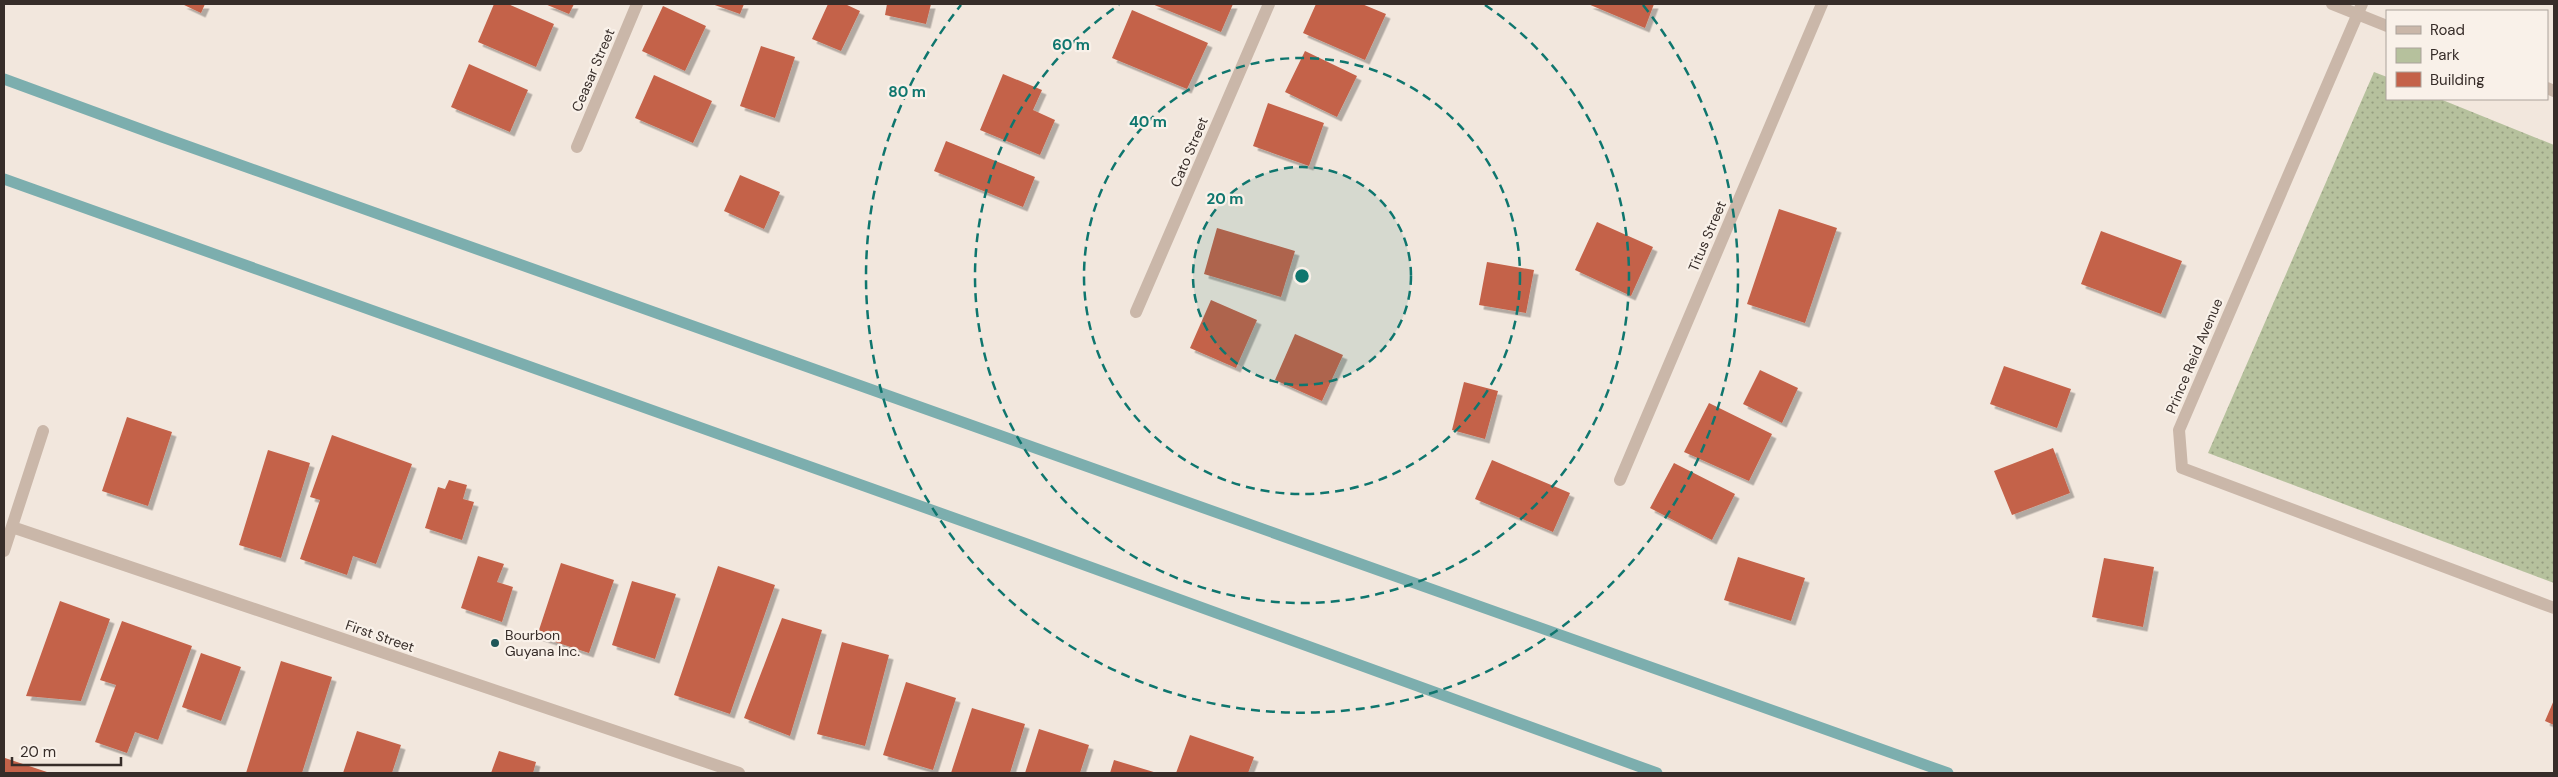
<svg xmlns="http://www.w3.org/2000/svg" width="2558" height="777" font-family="'DM Sans',sans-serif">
  <defs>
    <pattern id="green-dots" width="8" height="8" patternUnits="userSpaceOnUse" patternTransform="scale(1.25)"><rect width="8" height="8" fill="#b6c19d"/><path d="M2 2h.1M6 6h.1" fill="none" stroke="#959d80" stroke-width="1.8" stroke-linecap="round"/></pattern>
    <filter id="shadow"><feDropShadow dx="4.5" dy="4.5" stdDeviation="0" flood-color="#0004"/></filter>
  </defs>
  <rect width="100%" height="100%" fill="#f2e7dd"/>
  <path fill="url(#green-dots)" d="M 2374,72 L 2387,77 L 2387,99 L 2440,99 L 2554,145 L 2554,583 L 2208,453 Z"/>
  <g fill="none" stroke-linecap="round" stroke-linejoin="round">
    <path stroke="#7caeae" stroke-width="11" d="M 4,79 L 162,137 L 1948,773
      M 4,179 L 1024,543 L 1657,773"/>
  </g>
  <path fill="#c46249" filter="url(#shadow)" d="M 182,4 L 205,4 L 201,13 Z
    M 494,4 L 508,4 L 554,24 L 536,67 L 478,42 Z
    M 545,4 L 574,4 L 569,14 Z
    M 712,4 L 744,4 L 740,14 Z
    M 828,4 L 845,4 L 860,11 L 841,51 L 812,39 Z
    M 887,4 L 931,4 L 926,24 L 885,15 Z
    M 1152,4 L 1233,4 L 1221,32 Z
    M 1316,4 L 1362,4 L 1386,14 L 1365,60 L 1303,33 Z
    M 1588,4 L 1654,4 L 1645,28 Z
    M 663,6 L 706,26 L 685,71 L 642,51 Z
    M 1132,10 L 1208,43 L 1187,89 L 1112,58 Z
    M 761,46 L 795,57 L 775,118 L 740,106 Z
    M 1305,51 L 1357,76 L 1337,117 L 1285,92 Z
    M 469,64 L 528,90 L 510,132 L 451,107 Z
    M 1003,74 L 1042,90 L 1033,110 L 1055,120 L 1040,155 L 980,130 Z
    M 654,75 L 712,101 L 693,143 L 635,118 Z
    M 1268,103 L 1324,123 L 1309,166 L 1253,146 Z
    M 946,141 L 1035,177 L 1023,207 L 934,171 Z
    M 740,175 L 780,192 L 764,229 L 724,211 Z
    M 1779,209 L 1837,228 L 1805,323 L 1747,304 Z
    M 1597,222 L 1653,247 L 1631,296 L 1575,270 Z
    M 1217,228 L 1295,251 L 1281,297 L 1204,274 Z
    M 2101,231 L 2182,261 L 2161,314 L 2081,284 Z
    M 1487,262 L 1534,270 L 1526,313 L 1479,305 Z
    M 1211,300 L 1257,320 L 1236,368 L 1190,348 Z
    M 1295,334 L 1343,355 L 1322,401 L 1275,380 Z
    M 2004,366 L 2071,389 L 2057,428 L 1990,404 Z
    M 1760,370 L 1798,388 L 1782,423 L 1743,404 Z
    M 1464,382 L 1498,391 L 1485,439 L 1452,430 Z
    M 1709,403 L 1772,434 L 1749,481 L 1684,452 Z
    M 127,417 L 172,432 L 148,506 L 102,491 Z
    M 332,435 L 412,464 L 376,564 L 353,556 L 347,575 L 300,559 L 320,500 L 310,497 Z
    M 2053,448 L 2070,493 L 2012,515 L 1994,471 Z
    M 268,450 L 310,463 L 281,558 L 239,545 Z
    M 1492,460 L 1570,493 L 1553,532 L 1475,499 Z
    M 1674,463 L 1735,494 L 1712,540 L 1650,508 Z
    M 449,480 L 467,485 L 463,499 L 474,502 L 462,540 L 425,528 L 438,487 L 445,489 Z
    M 478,556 L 504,564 L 497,582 L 513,587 L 502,622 L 461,608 Z
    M 1738,557 L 1805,578 L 1791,621 L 1724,600 Z
    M 2104,558 L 2154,567 L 2143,627 L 2092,617 Z
    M 561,563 L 614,580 L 589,653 L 537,636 Z
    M 718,566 L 775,585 L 730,714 L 674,695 Z
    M 632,581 L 676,594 L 655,659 L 612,645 Z
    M 60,601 L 110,619 L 81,701 L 26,696 Z
    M 782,618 L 822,630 L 790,736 L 744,718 Z
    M 122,621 L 192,646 L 158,740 L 135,732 L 127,753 L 95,742 L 116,685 L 100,680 Z
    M 842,642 L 889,655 L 865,746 L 817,734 Z
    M 201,653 L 241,667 L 221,721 L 182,707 Z
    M 281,661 L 332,677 L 302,773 L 246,773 Z
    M 906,682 L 956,698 L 933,770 L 883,755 Z
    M 2554,700 L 2554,725 L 2545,721 Z
    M 972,708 L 1025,724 L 1010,773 L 951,773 Z
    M 1039,729 L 1089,745 L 1080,773 L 1025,773 Z
    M 357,731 L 401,745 L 392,773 L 343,773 Z
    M 1190,735 L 1254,757 L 1248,773 L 1176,773 Z
    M 499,751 L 536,762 L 533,773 L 491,773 Z
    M 5,758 L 50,773 L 4,773 Z
    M 1114,760 L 1157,773 L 1110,773 Z"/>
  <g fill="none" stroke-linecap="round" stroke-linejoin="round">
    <path stroke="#cab7a9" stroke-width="12" d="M 2332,4 L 2387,26
      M 2362,4 L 2179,430 L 2182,468 L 2554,608
      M 2547,88 L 2554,91
      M 577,147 L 637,4
      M 1136,312 L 1269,4
      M 1620,480 L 1822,4
      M 12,527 L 739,773
      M 4,551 L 43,431"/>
  </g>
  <circle cx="1302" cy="276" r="109" fill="#0f766e" fill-opacity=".12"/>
  <g fill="none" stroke="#0f766e" stroke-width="2.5" stroke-dasharray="9 6">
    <circle cx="1302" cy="276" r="109"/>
    <circle cx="1302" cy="276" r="218"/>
    <path d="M1485 5A327 327 0 1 1 1119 5"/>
    <path d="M1643 5A436 436 0 1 1 961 5"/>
  </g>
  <circle fill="#1f5658" stroke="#f9f1e9" stroke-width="2" cx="495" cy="643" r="5"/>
  <g text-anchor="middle" stroke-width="4.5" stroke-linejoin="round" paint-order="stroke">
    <g font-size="14" fill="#372d29" stroke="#f9f1e9">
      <text transform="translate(593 70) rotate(-67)" y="5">Ceasar Street</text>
      <text transform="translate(1189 152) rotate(-67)" y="5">Cato Street</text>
      <text transform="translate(1707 236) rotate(-67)" y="5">Titus Street</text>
      <text transform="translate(2194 356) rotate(-67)" y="5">Prince Reid Avenue</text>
      <text transform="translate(380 636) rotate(19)" y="5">First Street</text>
    </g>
    <g font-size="14" fill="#372d29" stroke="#f9f1e9" text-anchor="start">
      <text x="505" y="640">Bourbon<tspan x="505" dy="16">Guyana Inc.</tspan></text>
    </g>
  </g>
  <circle cx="1302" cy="276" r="8" fill="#0f766e" stroke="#f9f1e9" stroke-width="2.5"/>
  <g font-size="15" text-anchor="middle" font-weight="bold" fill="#0f766e" stroke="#f9f1e9" stroke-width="4.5" stroke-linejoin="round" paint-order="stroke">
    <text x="1071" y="50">60 m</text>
    <text x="907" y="97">80 m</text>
    <text x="1148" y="127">40 m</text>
    <text x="1225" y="204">20 m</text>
  </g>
  <rect width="2558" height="777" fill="none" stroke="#372d29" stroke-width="10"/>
  <rect x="2386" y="10" width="162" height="90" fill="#f9f1e9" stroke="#aba39c"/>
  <rect x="2396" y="26" width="25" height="8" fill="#cab7a9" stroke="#aba39c"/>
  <text x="2430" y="35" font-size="15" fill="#372d29">Road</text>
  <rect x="2396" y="48" width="25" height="15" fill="#b6c19d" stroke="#aba39c"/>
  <text x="2430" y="60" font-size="15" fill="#372d29">Park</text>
  <rect x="2396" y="72" width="25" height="15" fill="#c46249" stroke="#aba39c"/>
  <text x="2430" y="85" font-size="15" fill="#372d29">Building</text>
  <path d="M12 757v8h109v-8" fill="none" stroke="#372d29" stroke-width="2.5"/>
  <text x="20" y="757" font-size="15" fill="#372d29" stroke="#f9f1e9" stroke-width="4" paint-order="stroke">20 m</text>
</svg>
